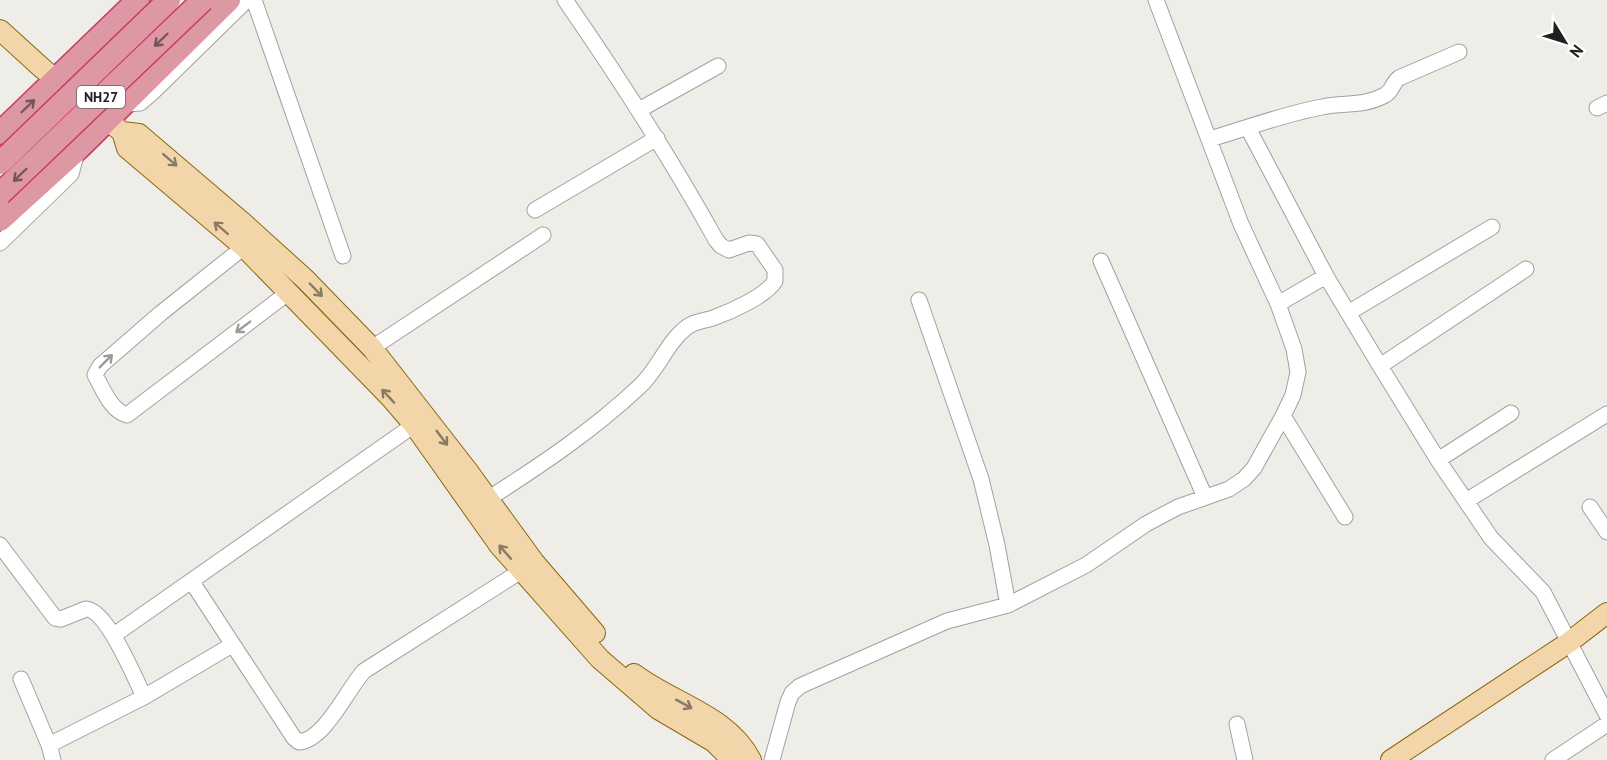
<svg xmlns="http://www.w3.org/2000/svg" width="1607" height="760" font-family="'PT Sans',sans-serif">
  <rect width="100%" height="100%" fill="#efede7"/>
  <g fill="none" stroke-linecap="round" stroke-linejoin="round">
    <g stroke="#a1a1a1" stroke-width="17">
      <path id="minor" d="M 254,0 L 343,256
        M 128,104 L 140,103 L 152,93 L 247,0
        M 1597,108 L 1607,103
        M 639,110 L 718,66
        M 1248,128 L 1326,276 L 1380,366 L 1438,460 L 1491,538 L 1543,592 L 1607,715
        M 1210,139 C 1247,128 1284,114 1322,107 C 1344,102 1364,107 1385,95 C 1393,91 1392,83 1399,78 L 1459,52
        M 535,210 L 657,138
        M 0,243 L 71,174 L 77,152
        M 244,247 L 161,313 L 100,366 L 95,375 C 103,389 111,411 127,415 L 289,292
        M 1101,261 L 1205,497
        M 919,300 L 981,479 L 997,545 L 1008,605
        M 1278,304 L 1326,276
        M 1348,313 L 1492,227
        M 372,348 L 543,235
        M 1380,366 L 1526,269
        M 1283,416 L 1345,517
        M 1438,460 L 1511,413
        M 488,499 C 541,465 592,431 639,387 C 658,370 667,342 687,327 C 695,321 704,321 713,318 C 730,312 766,296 775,281 L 775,270 L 757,244 L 749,243 L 729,250 L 721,246 L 716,240 C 670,157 619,78 565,0
        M 1466,501 L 1607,414
        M 1590,507 L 1607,532
        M 0,545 L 55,618 L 61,619 L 86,609 C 107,610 135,678 144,697
        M 192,582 L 294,738 L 299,742 C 325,740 348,688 364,671 L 521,571
        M 114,635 L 414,425
        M 21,679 L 49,745 L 53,760
        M 1237,724 L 1245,760
        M 49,745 L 144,697 L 232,645
        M 772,760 L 788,702 L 792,693 L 800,686 L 947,621 L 1008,605 L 1086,565 L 1146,524 L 1178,507 L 1229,489 L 1244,479 L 1254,468 L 1283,416 L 1293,395 L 1298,372 L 1294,349 L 1278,304 L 1241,224 L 1156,0
        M 1553,760 L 1607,724"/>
    </g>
    <g stroke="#8b6611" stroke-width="22">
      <path id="major" d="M 0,30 L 43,69 L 122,132 L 127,148 L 244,247 L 391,398 L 414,425 L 499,545 L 600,659 L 658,709 L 714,742 L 732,760
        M 122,132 L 139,134 L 241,221 L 305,279 L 372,348 L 467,470 L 534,562 L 595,633
        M 634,674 C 672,703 728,715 751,760
        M 1391,760 L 1568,643 L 1607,613"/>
    </g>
    <g stroke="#c83a66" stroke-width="25">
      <path id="highway" d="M 0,133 L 138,0
        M 0,220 L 78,149 L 229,0"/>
    </g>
    <use href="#minor" stroke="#fff" stroke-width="15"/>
    <use href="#major" stroke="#f2d5a9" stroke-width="20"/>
    <use href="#highway" stroke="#de98a3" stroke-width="22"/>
    <g stroke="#c83a66" stroke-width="25" stroke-linecap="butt">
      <path id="highway-bridge" d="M 0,163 L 169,0
        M 0,194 L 203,0"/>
    </g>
    <use href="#highway-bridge" stroke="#de98a3" stroke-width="22"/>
  </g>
  <defs><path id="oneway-shaft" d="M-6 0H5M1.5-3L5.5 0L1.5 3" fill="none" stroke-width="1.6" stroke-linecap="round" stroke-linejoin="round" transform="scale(1.5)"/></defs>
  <g stroke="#75565b">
    <use href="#oneway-shaft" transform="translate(161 40) rotate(136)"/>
    <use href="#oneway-shaft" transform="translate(28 106) rotate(-44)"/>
    <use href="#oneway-shaft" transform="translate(20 175) rotate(136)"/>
  </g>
  <g stroke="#897a64">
    <use href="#oneway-shaft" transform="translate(170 160) rotate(41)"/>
    <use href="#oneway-shaft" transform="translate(221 228) rotate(-139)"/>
    <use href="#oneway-shaft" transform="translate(316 290) rotate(46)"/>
    <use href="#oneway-shaft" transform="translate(388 396) rotate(-133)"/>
    <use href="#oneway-shaft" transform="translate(442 438) rotate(53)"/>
    <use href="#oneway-shaft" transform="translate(505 552) rotate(-131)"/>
    <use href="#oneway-shaft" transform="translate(684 704) rotate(29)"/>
  </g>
  <g stroke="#9b9b9b">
    <use href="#oneway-shaft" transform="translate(243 327) rotate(143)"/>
    <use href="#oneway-shaft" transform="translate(106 361) rotate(-45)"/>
  </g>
  <g text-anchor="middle" stroke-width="4.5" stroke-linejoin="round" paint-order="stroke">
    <rect fill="#fff" stroke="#636363" stroke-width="1.5" x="77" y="86" width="48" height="22" rx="4.5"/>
    <g font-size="14" font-weight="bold" fill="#202020">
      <text x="101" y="102">NH27</text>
    </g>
  </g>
  <g transform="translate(1565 42) rotate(128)" stroke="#ffffff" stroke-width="4.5" paint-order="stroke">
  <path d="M0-4.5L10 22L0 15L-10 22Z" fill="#202020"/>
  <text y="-9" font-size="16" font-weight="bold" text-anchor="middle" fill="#202020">N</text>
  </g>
</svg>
